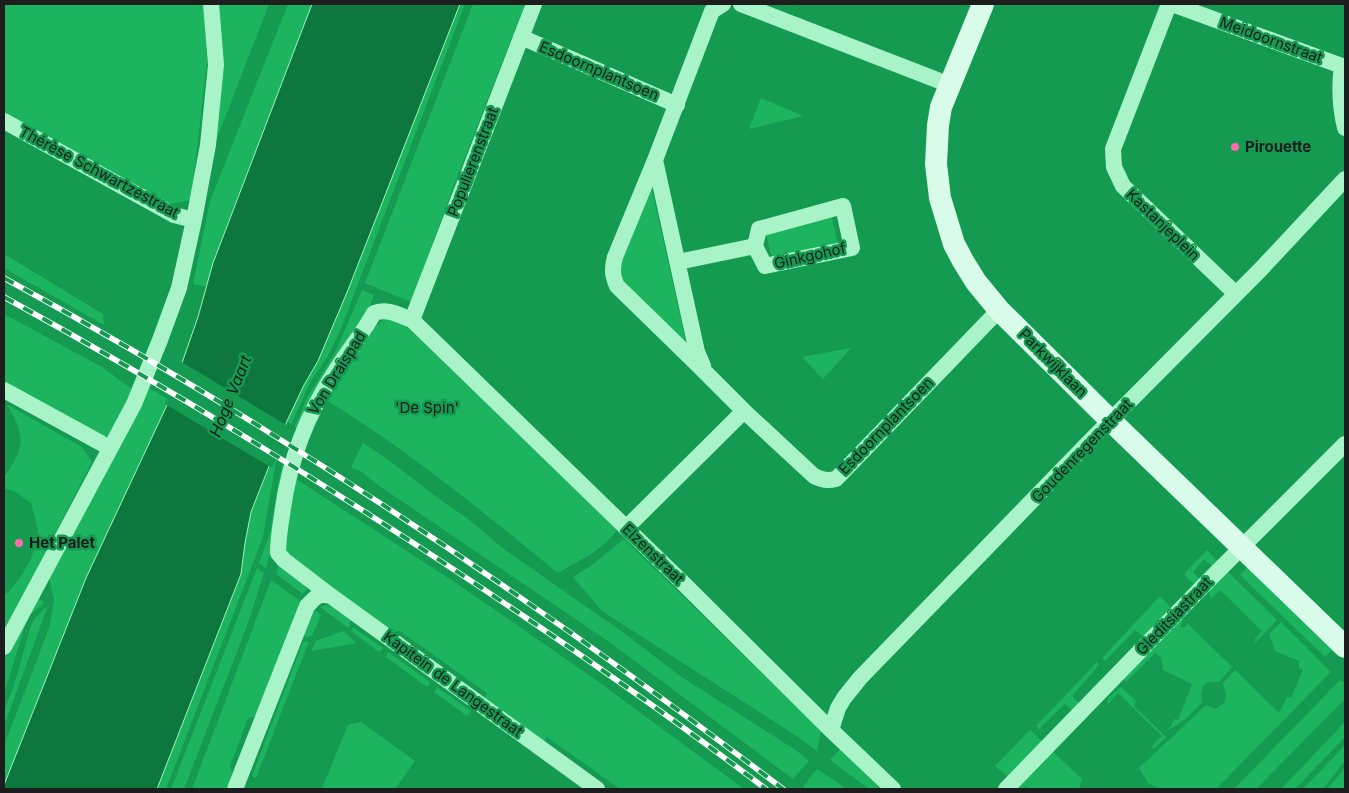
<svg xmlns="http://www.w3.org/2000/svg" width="1349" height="793" font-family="Inter,sans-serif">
  <rect width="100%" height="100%" fill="#159a51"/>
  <path fill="#1db45f" d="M 4,4 L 204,4 L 207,63 L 191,200 L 170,204 L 4,114 Z
    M 216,4 L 269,4 L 216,141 Z
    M 288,4 L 312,4 L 223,235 L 213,263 L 207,287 L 193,284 L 210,201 Z
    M 460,4 L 465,4 L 340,331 L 328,356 L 311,381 L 291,424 L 287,421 L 304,385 L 318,361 L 350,284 Z
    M 473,4 L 525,4 L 456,180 L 411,302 L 365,283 Z
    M 761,98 L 803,116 L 749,129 Z
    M 650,181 L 687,347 L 626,286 L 618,269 Z
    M 831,214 L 838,244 L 772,259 L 765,230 Z
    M 4,254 L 103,314 L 104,325 L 4,268 Z
    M 362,290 L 374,295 L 365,320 L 298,428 L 294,427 L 299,418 L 308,396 L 335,353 Z
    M 4,314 L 102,367 L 133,390 L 112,436 L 102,436 L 4,384 Z
    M 385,319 L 390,320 L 407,327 L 615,528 L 616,532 C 598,553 581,559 558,573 C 483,512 408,450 326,400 C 339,379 364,331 385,319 Z
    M 851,348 L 823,379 L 802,357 Z
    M 146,386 L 169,400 L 86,578 L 4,785 L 4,746 L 49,628 L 54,600 L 49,577 Z
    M 6,404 L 82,447 L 92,462 L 4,632 L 4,596 C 19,583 36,555 38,534 C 38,526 33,511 31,503 L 14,491 L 4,488 L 4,476 L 6,475 C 10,468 15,461 18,453 C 25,436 16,418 6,404 Z
    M 363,443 L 390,461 L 439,499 L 467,518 L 505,550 L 624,633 L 680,676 L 797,751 L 809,761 L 793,779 L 612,644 L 375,483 L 362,472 L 351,467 Z
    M 273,459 L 276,461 L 263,537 L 166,789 L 157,789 L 241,574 L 245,543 L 251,512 Z
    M 283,464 L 285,465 L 272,546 L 266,568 L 259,563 C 264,549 270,536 272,522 C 276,501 277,484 283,464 Z
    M 296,479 L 456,583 L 592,677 L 744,789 L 620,789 L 547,737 L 543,743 L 484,699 L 487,693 L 400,631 L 389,632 L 287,554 C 279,538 292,497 296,479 Z
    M 624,539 L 821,731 L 817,751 L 795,735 L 602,611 L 573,577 L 592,565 Z
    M 1207,550 L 1218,562 L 1213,567 L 1204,559 L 1193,572 L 1200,579 L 1194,584 L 1185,576 L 1185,573 Z
    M 279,563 L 304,584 L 307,590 L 303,594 L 276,574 Z
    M 1247,567 L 1332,650 L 1325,657 L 1240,575 Z
    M 257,568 L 264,573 L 248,623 L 184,789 L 171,789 Z
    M 1226,570 L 1277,620 L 1255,643 L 1255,639 L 1262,631 L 1220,590 L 1211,599 L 1208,588 Z
    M 271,580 L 300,601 L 257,716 L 248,718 L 230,766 L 232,773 L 227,789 L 192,789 Z
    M 1160,596 L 1172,609 L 1145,638 L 1135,630 L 1105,661 L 1102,658 Z
    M 37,598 L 44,602 L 43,604 L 30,615 L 25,626 L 4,694 L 4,660 Z
    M 327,605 L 333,606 L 349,617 L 350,625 L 348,628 L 320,607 Z
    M 45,608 L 47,608 L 4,726 L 4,711 L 16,679 L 31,625 L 35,618 Z
    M 315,610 L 321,615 L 312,636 L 305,637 L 302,631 L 311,614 Z
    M 1181,617 L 1183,620 L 1182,621 L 1183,623 L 1180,626 L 1182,628 L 1186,626 L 1187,623 L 1232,667 L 1219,682 C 1204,679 1199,688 1202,702 C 1192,714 1180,724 1166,731 L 1171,726 L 1174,719 L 1178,720 L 1192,684 L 1163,670 L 1161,657 L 1155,653 L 1126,682 L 1122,677 Z
    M 1281,622 L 1331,672 L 1216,789 L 1160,789 L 1148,783 L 1139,768 L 1206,705 L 1215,709 L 1224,703 L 1226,695 L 1223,683 L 1235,670 L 1279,713 L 1287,697 L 1291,698 L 1303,670 L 1299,668 L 1299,661 L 1275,651 L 1269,634 Z
    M 353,627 L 383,648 L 379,652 L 351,631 Z
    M 343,631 L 357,643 L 311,651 L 316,641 Z
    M 309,641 L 256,778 L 252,776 L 303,642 Z
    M 388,652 L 430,682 L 427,687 L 386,657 Z
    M 1097,662 L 1099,665 L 1072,696 L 1080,704 L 1073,711 L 1065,704 L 1039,729 L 1036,726 Z
    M 1345,679 L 1345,699 L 1256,789 L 1234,789 L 1340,680 L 1343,682 Z
    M 437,687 L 471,711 L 467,716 L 434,692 Z
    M 1121,687 L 1136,701 L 1134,706 L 1166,737 L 1154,749 L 1151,747 L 1162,736 L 1118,693 L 1108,704 L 1107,702 L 1108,698 Z
    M 361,722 L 415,761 L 395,789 L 322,788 L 348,725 Z
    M 1345,722 L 1345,737 L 1295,789 L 1281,789 Z
    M 1030,730 L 1043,742 L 1009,777 L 995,766 Z
    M 1345,745 L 1345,761 L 1323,789 L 1303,789 Z
    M 840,749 L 880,789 L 869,789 L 830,760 Z
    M 1052,751 L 1082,779 L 1079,789 L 1030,789 L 1026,786 L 1022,789 L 1015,789 Z
    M 1345,768 L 1345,789 L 1327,789 Z
    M 817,769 L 847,789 L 806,789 L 803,787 Z"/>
  <path fill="#0d773d" stroke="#9cf5c1" d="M 312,4 L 460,4 L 348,290 L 318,361 L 304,385 L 287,421 L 251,512 L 245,543 L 241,574 L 157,789 L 4,789 L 4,785 L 86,578 L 175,388 L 183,360 L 198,317 L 213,263 Z"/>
  <path fill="#159a51" d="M 180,361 L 288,426 L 272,468 L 165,404 L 173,387 Z"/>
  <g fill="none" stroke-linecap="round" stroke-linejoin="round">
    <path stroke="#a9f3c9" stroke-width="16" d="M 741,4 L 950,85
      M 1169,4 L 1113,149 L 1114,167 L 1123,186 L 1236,294
      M 1172,4 L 1342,66 C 1339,87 1340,107 1345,128
      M 521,37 L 677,105
      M 4,121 L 174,215 L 194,220
      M 655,160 L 697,352 L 703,366
      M 843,206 L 852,248 L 765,266 L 755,246 L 759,229 Z
      M 678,262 L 755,246
      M 412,320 L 534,4
      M 4,390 L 110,448
      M 744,411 L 814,476 C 822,480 827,481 836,479 L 999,310
      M 626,528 L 744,411 L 695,362 L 617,286 C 612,275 612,269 615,257 L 655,160 L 712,11 L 723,4
      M 331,596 L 284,560 L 278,553 C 278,540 280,528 282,515 C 289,461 306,416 336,370 C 348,351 363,333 374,313 C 389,308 398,315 412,320 L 684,584 L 831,730 L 893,789
      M 4,647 L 134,404 L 160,340 L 179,288 L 194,220 L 208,145 L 216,65 L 211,4
      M 831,730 L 838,708 L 844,698 L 860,678 L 1090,441 L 1261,269 L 1345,179
      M 235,789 L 307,606 C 316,597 317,593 331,596 L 597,789
      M 1006,789 L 1207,582 L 1345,444"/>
    <path stroke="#d8fce9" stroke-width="22" d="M 983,4 L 941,107 L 938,125 L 936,164 L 940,198 L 954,244 L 963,261 L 976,282 L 999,310 L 1111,421 L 1345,647"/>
    <g stroke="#fff" stroke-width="5.5">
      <path id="rail" d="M 4,278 C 278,427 536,600 783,789
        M 4,297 C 159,382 309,474 456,571 C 562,641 666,713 766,789"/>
    </g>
    <use href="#rail" stroke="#159a51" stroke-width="4" stroke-dasharray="11" stroke-linecap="butt"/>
  </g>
  <g fill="#ff6ba7" stroke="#159a51" stroke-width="2">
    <circle cx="1235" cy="147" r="5"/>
    <circle cx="19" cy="543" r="5"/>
  </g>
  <g text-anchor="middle" stroke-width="5" stroke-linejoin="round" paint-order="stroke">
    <g font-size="15" fill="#1d1d1d" stroke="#159a51">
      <text transform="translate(1271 40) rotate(20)" y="5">Meidoornstraat</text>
      <text transform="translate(599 71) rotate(23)" y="5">Esdoornplantsoen</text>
      <text transform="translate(473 162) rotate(-69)" y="5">Populierenstraat</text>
      <text transform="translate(99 172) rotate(28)" y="5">Thérèse Schwartzestraat</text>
      <text transform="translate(1163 225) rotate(44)" y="5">Kastanjeplein</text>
      <text transform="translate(810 256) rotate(-13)" y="5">Ginkgohof</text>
      <text transform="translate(1053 363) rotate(45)" y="5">Parkwijklaan</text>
      <text transform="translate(337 373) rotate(-58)" y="5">Von Draispad</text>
      <text transform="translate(886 426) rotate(-46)" y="5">Esdoornplantsoen</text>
      <text transform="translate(1082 451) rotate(-46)" y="5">Goudenregenstraat</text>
      <text transform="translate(653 554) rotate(44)" y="5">Elzenstraat</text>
      <text transform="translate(1174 616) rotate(-46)" y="5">Gleditsiastraat</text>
      <text transform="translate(453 684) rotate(36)" y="5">Kapitein de Langestraat</text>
    </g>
    <g font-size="15" font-weight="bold" fill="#1d1d1d" stroke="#159a51" text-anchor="start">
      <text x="1245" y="152">Pirouette</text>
      <text x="29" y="548">Het Palet</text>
    </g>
    <g font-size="15" fill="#1b1d1c" stroke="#159a51">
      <text x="427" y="413">'De Spin'</text>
    </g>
    <g font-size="16" font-style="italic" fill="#191d1b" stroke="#159a51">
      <text transform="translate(230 396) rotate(-68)" y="6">Hoge Vaart</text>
    </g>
  </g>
  <rect width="1349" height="793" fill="none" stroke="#1d1d1d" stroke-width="10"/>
</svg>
